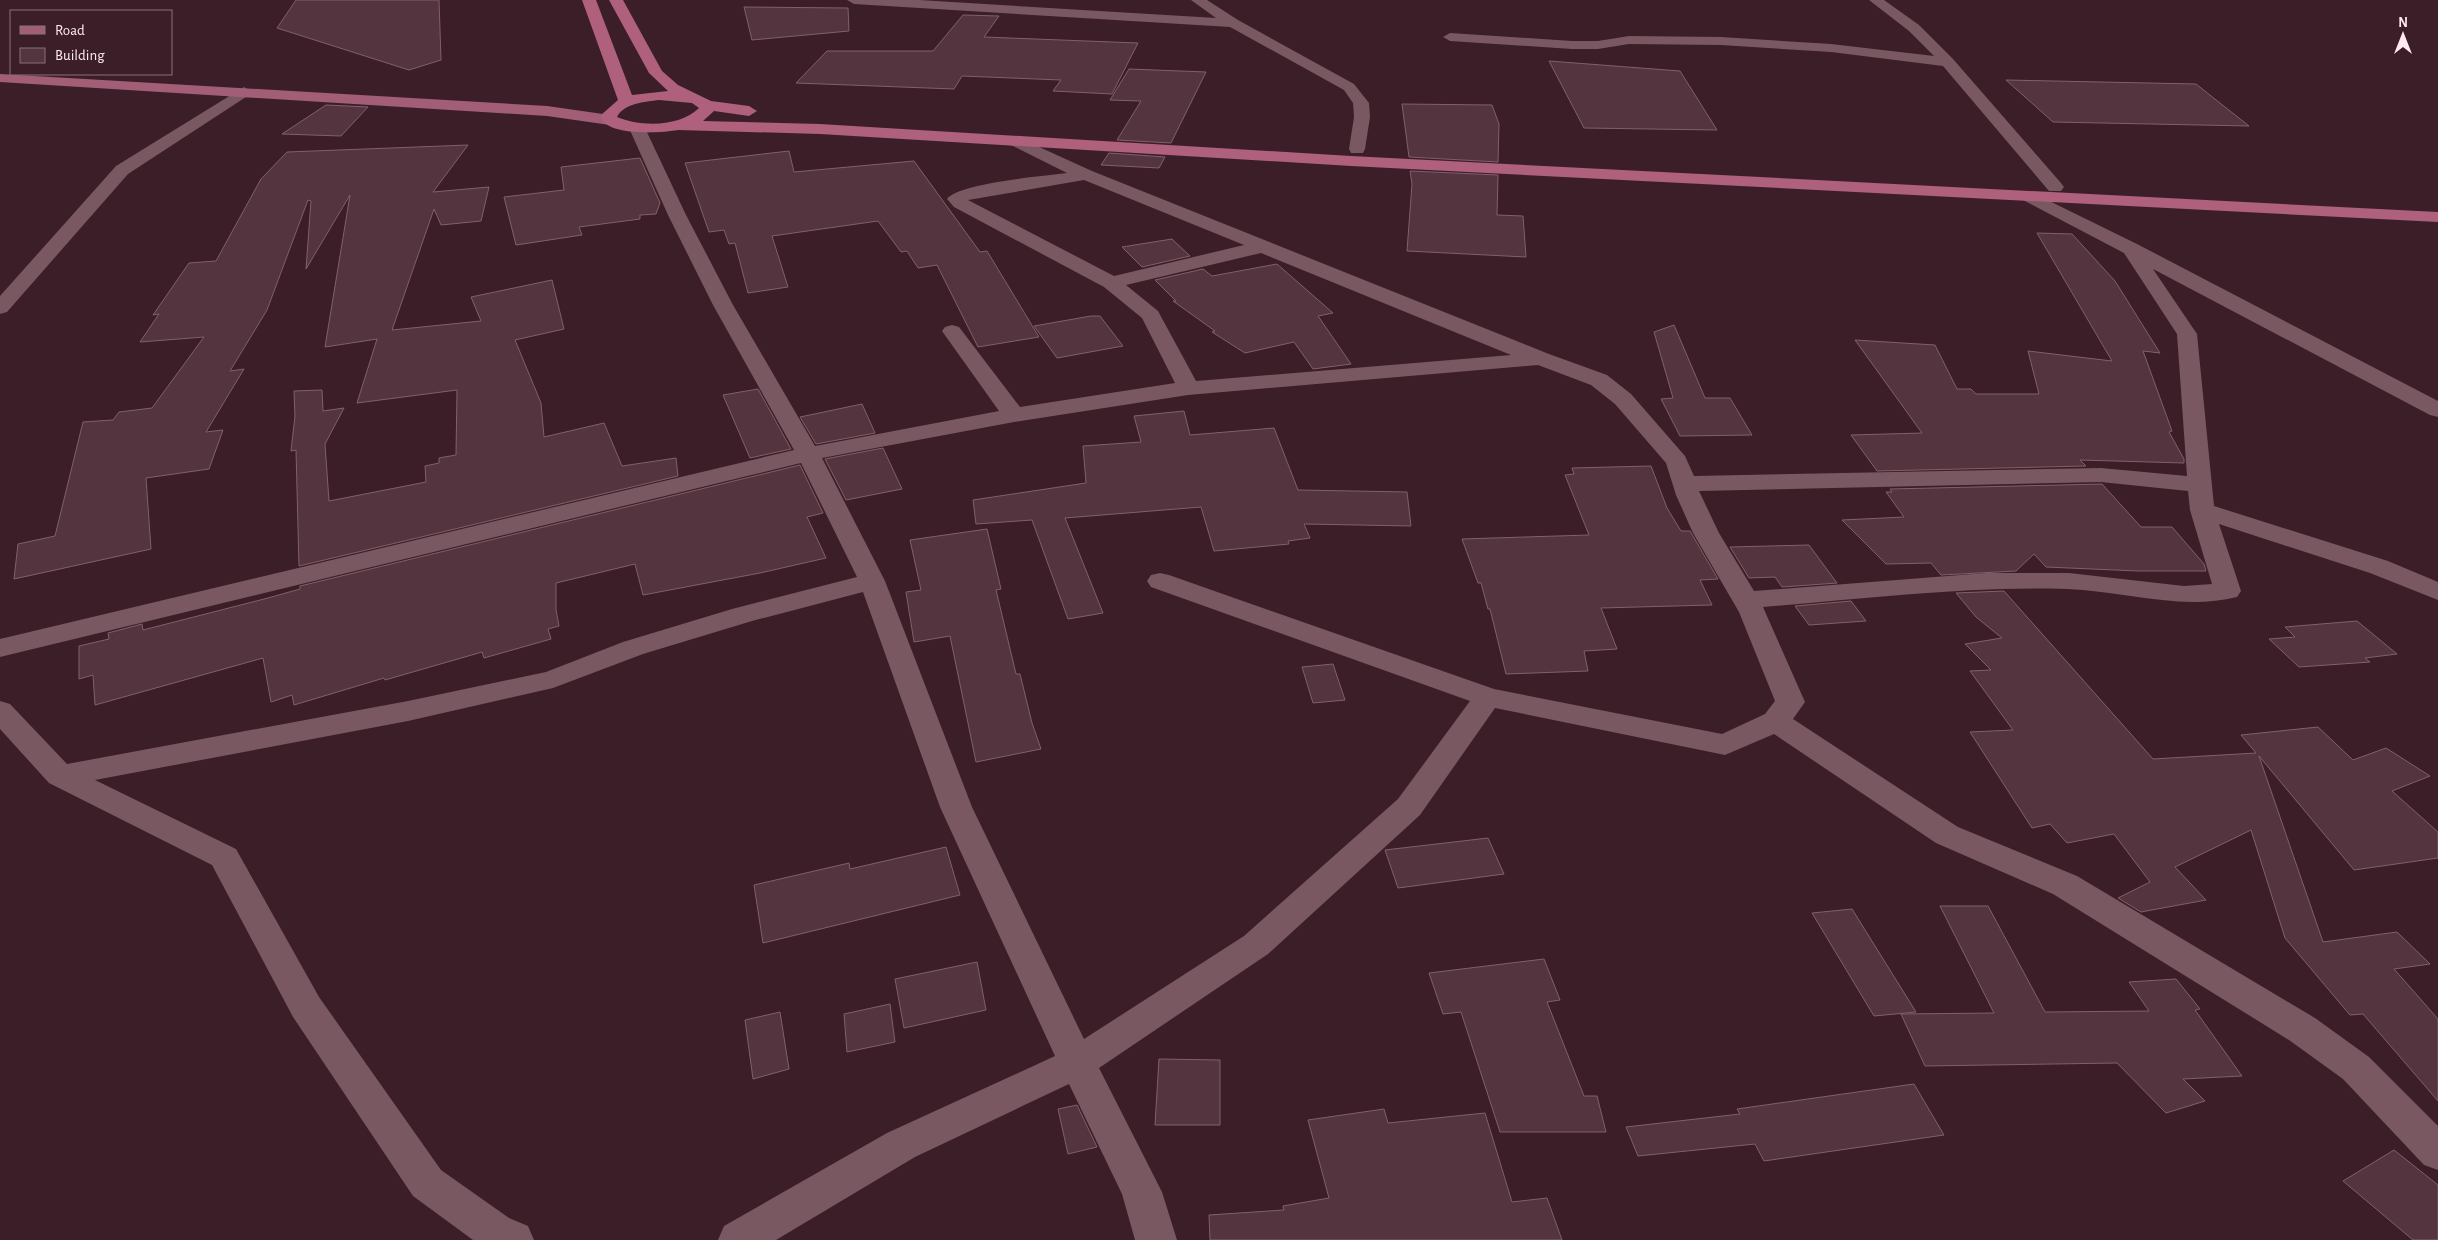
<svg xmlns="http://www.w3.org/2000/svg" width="2438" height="1240" font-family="'Alegreya Sans',sans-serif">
  <rect width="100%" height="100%" fill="#3b1e28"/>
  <path fill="#53343f" stroke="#82606b" d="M 296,0 L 439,0 L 441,60 L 409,70 L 277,28 Z
    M 744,7 L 848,8 L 849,31 L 752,40 Z
    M 963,15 L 999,16 L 984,37 L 1138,43 L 1112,94 L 1053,91 L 1061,80 L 962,76 L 954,89 L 796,83 L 827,51 L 933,51 Z
    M 1549,61 L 1680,71 L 1717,130 L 1584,128 Z
    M 1129,69 L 1206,72 L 1171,143 L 1117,140 L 1141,101 L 1110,100 Z
    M 2006,80 L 2196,84 L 2249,126 L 2053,122 Z
    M 1402,104 L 1492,105 L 1499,124 L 1498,162 L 1409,157 Z
    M 326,105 L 368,107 L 341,136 L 282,134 Z
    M 468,145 L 433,192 L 489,187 L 481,221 L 441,225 L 434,209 L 392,330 L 481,321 L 471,297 L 552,280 L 564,329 L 515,340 L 541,403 L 544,437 L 604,423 L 622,466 L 676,458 L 678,476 L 299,566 L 296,450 L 291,451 L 295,416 L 294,391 L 322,390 L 323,411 L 344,408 L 325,444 L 329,501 L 426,482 L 425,466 L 439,463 L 439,458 L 456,455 L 457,390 L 357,403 L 377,339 L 325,347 L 350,195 L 306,269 L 311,201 L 308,200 L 267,310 L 230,371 L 244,369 L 206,432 L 223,430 L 209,469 L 146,478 L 151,549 L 14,579 L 18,544 L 55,536 L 83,422 L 113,420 L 119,412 L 152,408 L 204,337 L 140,342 L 159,314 L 153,315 L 189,263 L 216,261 L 261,179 L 287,152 Z
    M 789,151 L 794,172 L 914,161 L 980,252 L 987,251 L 1039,337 L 978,347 L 937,265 L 918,268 L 907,251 L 901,252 L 878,221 L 772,236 L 788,287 L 748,293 L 735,243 L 729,244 L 724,230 L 709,232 L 685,163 Z
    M 1109,153 L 1165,157 L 1159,168 L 1101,165 Z
    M 640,158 L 660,203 L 656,214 L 640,215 L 640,219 L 579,227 L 582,235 L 516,245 L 504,197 L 564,190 L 561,167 Z
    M 1410,171 L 1498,175 L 1497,215 L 1523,216 L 1526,257 L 1407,251 L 1412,184 Z
    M 2037,233 L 2072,234 L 2115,281 L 2160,353 L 2143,351 L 2172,431 L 2169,432 L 2184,459 L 2184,463 L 2080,460 L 2086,466 L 1877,471 L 1851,435 L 1922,433 L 1855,340 L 1935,345 L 1957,389 L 1971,389 L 1976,394 L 2039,394 L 2028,351 L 2112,361 Z
    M 1172,239 L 1190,256 L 1142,267 L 1122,247 Z
    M 1277,264 L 1333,313 L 1318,316 L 1351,364 L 1313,369 L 1294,342 L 1245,353 L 1212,332 L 1215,331 L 1173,301 L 1176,301 L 1155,280 L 1203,269 L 1212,276 Z
    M 1091,316 L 1100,316 L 1123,346 L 1057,358 L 1034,326 Z
    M 1674,325 L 1705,398 L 1730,398 L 1752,435 L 1680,436 L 1661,399 L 1673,398 L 1654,332 Z
    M 758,389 L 791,449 L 750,458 L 723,395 Z
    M 862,404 L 875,433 L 816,444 L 800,417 Z
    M 1184,411 L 1190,435 L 1274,428 L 1298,490 L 1407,492 L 1411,526 L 1304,524 L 1310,538 L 1288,541 L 1289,544 L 1214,551 L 1201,507 L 1065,518 L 1103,613 L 1068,619 L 1032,520 L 976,524 L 973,500 L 1086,483 L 1083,446 L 1141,442 L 1134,416 Z
    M 883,448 L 902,489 L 846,500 L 825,459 Z
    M 800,465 L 823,513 L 807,517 L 826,558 L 760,573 L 643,595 L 635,564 L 556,583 L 556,610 L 559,626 L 548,629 L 551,639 L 484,658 L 482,652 L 385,680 L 384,678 L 294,705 L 292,695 L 271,702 L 263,658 L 95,705 L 93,675 L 79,679 L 79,646 L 109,639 L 108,633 L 142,624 L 143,630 L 268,598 L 300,589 L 300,586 Z
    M 1651,466 L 1667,508 L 1681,531 L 1690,531 L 1718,579 L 1700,580 L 1712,605 L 1601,608 L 1617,649 L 1584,651 L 1588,671 L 1506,674 L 1490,609 L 1488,609 L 1481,583 L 1478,583 L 1462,539 L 1589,535 L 1565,475 L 1574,474 L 1572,468 Z
    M 2102,484 L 2141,527 L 2172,527 L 2204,564 L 2206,571 L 2138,571 L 2046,567 L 2034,554 L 2016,571 L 1941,575 L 1931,563 L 1886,564 L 1842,520 L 1904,517 L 1886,492 L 1892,492 L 1890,489 Z
    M 987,529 L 1001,589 L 996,590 L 1016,674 L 1020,674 L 1032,723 L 1041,749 L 976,762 L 950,636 L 914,642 L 906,592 L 921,590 L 910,540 Z
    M 1809,545 L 1837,583 L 1782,587 L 1775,577 L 1749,578 L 1730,547 Z
    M 2004,591 L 2153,759 L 2256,753 L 2241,735 L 2318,727 L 2353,760 L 2386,748 L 2430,776 L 2392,791 L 2438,832 L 2438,858 L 2354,870 L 2259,756 L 2323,942 L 2397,932 L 2430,964 L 2394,969 L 2438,1019 L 2438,1101 L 2363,1014 L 2350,1015 L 2285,938 L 2251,830 L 2175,867 L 2206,900 L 2141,912 L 2118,898 L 2150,882 L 2114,834 L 2067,843 L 2050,824 L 2032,828 L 1970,732 L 2013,730 L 1970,671 L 1991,670 L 1965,644 L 2002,638 L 1976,617 L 1956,593 Z
    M 1851,601 L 1866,621 L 1809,625 L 1795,606 Z
    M 2357,621 L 2397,654 L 2365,658 L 2370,662 L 2299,667 L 2269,639 L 2295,637 L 2285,627 Z
    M 1333,664 L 1345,700 L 1313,703 L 1302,667 Z
    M 1488,838 L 1504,874 L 1398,888 L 1385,850 Z
    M 946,847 L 960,895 L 763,943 L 754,885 L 849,863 L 850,869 Z
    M 1940,906 L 1988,906 L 2045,1012 L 2149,1011 L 2129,982 L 2176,979 L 2200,1009 L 2195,1010 L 2242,1076 L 2183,1079 L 2205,1101 L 2166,1113 L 2117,1063 L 1925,1066 L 1901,1014 L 1994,1013 Z
    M 1852,909 L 1916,1012 L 1874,1016 L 1812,913 Z
    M 1544,959 L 1560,1000 L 1547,1002 L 1584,1096 L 1597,1096 L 1606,1132 L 1500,1132 L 1461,1012 L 1443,1014 L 1429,973 Z
    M 977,962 L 986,1010 L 904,1028 L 895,979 Z
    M 890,1004 L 895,1042 L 847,1052 L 844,1014 Z
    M 780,1012 L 789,1069 L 753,1079 L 745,1020 Z
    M 1159,1059 L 1220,1060 L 1220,1125 L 1155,1125 Z
    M 1914,1084 L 1944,1135 L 1764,1161 L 1755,1144 L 1638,1156 L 1626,1127 L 1740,1114 L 1737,1109 Z
    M 1077,1105 L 1097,1147 L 1068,1154 L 1058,1109 Z
    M 1384,1109 L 1388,1123 L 1485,1113 L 1512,1202 L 1547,1198 L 1562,1240 L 1210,1240 L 1209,1215 L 1284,1210 L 1283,1206 L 1329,1198 L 1308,1120 Z
    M 2394,1150 L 2438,1185 L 2438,1240 L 2413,1240 L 2343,1181 Z"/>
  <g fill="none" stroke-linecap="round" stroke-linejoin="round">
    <path fill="#795862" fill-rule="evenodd" d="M 847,0 L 919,0 L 1216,18 L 1191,0 L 1207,0 L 1238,20 L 1354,84 L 1369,103 L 1370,117 L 1365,149 L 1363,153 L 1351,153 L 1349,149 L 1354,117 L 1353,103 L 1344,90 L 1230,27 L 854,4 Z
      M 1869,0 L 1884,0 L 1919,25 L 1953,59 L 2061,183 L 2064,187 L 2061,191 L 2049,191 L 1943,66 L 1831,52 L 1721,45 L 1629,44 L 1598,49 L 1572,49 L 1450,41 L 1443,37 L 1450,33 L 1572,41 L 1598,41 L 1629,36 L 1721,37 L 1831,44 L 1934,56 L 1909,31 Z
      M 244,87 L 252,92 L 249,95 L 128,174 L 7,312 L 0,314 L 0,296 L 116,166 Z
      M 637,123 L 643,125 L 645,128 L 686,215 L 733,305 L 815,446 L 999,411 L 942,331 L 945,327 L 952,325 L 959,327 L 1020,407 L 1175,383 L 1142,318 L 1104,287 L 954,207 L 947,199 C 958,183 1045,176 1067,173 L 1009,144 L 1007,141 L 1009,138 L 1015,136 L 1092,171 L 1549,354 L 1607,375 L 1631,394 L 1685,456 L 1694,476 L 2101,468 L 2187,476 L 2177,334 L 2124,253 L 2023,200 L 2020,196 L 2023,192 L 2029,191 L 2137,244 L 2438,401 L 2438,417 L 2430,415 L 2153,269 L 2197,334 L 2214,506 L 2388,561 L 2438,582 L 2438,600 L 2370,573 L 2219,524 L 2241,591 L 2237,597 C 2181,611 2124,591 2067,589 C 1966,586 1864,599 1763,607 L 1805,702 L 1793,719 L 1958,827 L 2077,876 L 2315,1018 L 2369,1057 L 2438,1126 L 2438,1170 L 2424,1165 L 2343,1079 L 2289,1040 L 2053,894 L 1936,843 L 1774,734 L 1725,755 L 1495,708 L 1420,815 L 1268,954 L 1099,1068 L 1162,1192 L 1177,1240 L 1135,1240 L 1122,1194 L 1069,1084 L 915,1157 L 776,1240 L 718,1240 L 724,1226 L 887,1133 L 1055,1056 L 940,807 L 863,592 L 752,621 L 643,654 L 553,688 L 408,721 L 95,780 L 236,849 L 319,997 L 441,1170 L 509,1218 L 528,1226 L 534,1240 L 473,1240 L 413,1196 L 293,1017 L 212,865 L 49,783 L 0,729 L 0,701 L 10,704 L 67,764 L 408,701 L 546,672 L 623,642 L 732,609 L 857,577 L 801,463 L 0,657 L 0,639 L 794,450 L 713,305 L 668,215 L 629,128 L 631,125 ZM 1084,180 L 1244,245 L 1114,276 L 968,200 ZM 1261,253 L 1511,355 L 1196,381 L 1158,311 L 1126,285 ZM 1538,365 L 1591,385 L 1615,404 L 1666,463 L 1676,495 L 1693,533 L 1739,612 L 1775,701 L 1765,714 L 1722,734 L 1494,689 L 1169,575 L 1160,573 L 1151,575 L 1147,581 L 1151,587 L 1470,701 L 1398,799 L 1244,936 L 1084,1039 L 972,807 L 885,581 L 822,458 L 1014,422 L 1188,395 ZM 2101,482 L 2188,491 L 2190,510 L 2212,584 L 2184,586 L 2069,573 L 1986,573 L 1754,591 L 1719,533 L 1699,491 Z"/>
    <path fill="#a15e76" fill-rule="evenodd" d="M 0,74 L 547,106 L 610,115 L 618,120 L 610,125 L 547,116 L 0,82 Z"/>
    <path fill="#ae607c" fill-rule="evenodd" d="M 582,0 L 596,0 L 632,95 L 668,91 L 649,73 L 609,0 L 623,0 L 662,71 L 678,85 L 711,101 L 749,106 L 757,111 L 749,116 L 714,111 L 703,121 L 820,124 L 1351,156 L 2438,212 L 2438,222 L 1351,166 L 820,134 L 678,130 C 661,133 613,136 602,120 L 601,115 L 618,100 ZM 659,100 L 692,103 L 699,108 C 680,127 641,127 617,117 C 624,103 645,102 659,100 Z"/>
  </g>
  <rect x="10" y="10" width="162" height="65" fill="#3b1e28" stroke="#897078"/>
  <rect x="20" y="26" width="25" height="8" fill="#a15e76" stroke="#897078"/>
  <text x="55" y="35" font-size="15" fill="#feeaef">Road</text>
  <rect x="20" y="48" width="25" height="15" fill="#53343f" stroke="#897078"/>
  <text x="55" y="60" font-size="15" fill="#feeaef">Building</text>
  <g transform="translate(2403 35)" stroke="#3b1e28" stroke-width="4" paint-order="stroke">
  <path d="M0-4L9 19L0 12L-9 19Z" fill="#feeaef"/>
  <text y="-8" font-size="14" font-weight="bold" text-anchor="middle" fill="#feeaef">N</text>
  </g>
</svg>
